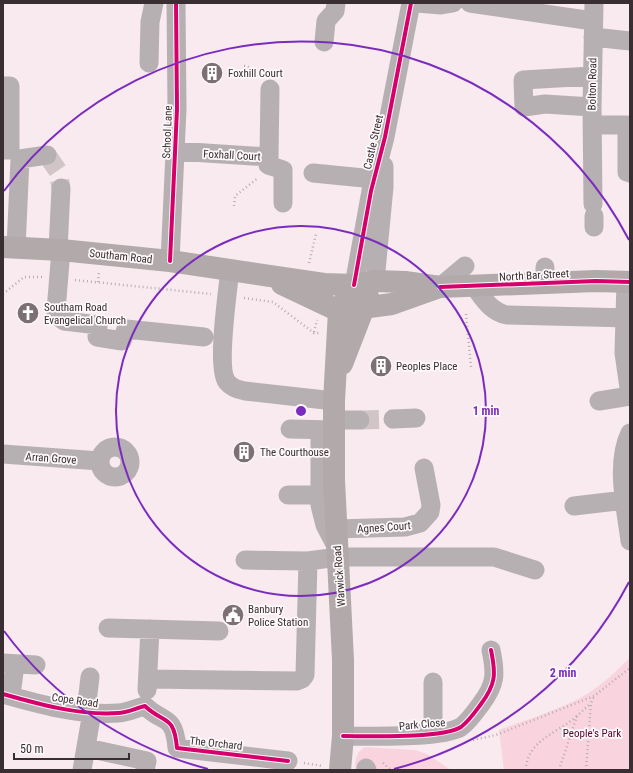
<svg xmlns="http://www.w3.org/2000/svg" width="633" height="773" font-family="'Roboto Condensed',sans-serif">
  <rect width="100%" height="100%" fill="#f8eaee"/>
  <path fill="#f9d3de" d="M 630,658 L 630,770 L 504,770 L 499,730 C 528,719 560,710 587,694 C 603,684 616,671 630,658 Z
    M 365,747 L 414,750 L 427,754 L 451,770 L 355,770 C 355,759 356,753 365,747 Z"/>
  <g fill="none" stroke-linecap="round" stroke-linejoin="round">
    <path stroke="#d2c5c8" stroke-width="19" stroke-dasharray="19 10" stroke-linecap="butt" d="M 47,155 L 58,171 L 61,188
      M 360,420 L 393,419"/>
    <path stroke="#b5aeb0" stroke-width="2.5" stroke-dasharray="1 3" stroke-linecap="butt" d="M 244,66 C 251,66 255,73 258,79
      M 234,206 L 235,196 L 258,178
      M 309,263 L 316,234
      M 75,280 L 211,294
      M 98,282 L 99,271
      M 3,294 L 24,277 L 42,277
      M 244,298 L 273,302 L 314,333 L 320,333
      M 466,314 L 471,367
      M 314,332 L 317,320
      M 473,740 L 496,735 L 594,696 L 630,668
      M 304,763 L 323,766
      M 383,763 L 391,770
      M 526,770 C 526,741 559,732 577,716
      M 559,770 L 577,716 L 591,703
      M 586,770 L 591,703 L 594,696"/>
    <path stroke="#b7b0b2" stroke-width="19" d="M 417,3 L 441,5 L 453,3
      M 470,3 L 593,21
      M 593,37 L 630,41
      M 324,42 L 326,21 L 335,11 L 336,3
      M 149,63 L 150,22 L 154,3
      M 3,86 L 10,86 L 10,150 L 3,150
      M 592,107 L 545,104 L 524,107 L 523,80 L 592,76
      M 592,125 L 627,125 L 627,172 L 630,173
      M 175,151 L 269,157 L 270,89
      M 269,157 L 268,165 L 283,170 L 283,203
      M 313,173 L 384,180
      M 593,204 L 592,107 L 594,3
      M 594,216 L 594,227
      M 16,248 L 20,159 L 47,155
      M 58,250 L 61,188
      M 61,250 L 56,311 L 56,315 L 64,321 L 98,325 L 97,337 L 122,341 L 126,329 L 204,337
      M 170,261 L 177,109 L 176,3
      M 545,267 L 545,284
      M 230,269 C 228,290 216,368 227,382 C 231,387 239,390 245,391 L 334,401
      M 375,281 L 384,187 L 384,166
      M 626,282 L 624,353 L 630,395
      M 354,285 L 371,191 L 385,137 L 411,3
      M 474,286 C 483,298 491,312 507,315 L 630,318
      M 440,287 L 465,266
      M 599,401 L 630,396
      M 393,419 L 416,418
      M 334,420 L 360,420
      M 290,429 L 333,430
      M 320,430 L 320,505 L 325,525 L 336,546
      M 630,433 C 615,463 626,509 630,541
      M100 462a15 15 0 1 1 30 0a15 15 0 1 1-30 0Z
      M 3,454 L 100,461
      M 288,495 L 319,495
      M 574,506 L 625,500
      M 336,529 L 405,527 L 420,523 L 430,512 L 431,505 L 424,468
      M 245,560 L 308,561 L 338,557 L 494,557 L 535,570
      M 108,628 L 219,631
      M 3,663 L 36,665
      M 149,679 L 297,681 L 302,679 L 305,675 L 308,561
      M 147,690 L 150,629
      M 3,694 C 38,704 81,716 118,713 C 127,713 136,708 145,706
      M 11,696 L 15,664
      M 145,706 C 163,724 174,713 177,748 L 288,761
      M 86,711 L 90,677
      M 423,734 L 433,722 L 433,682
      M 343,736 C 368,736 441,739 461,727 C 469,721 475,712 481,704 C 496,684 496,674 491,650
      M 87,748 L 147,761 L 145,770
      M 366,768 L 367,770
      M 82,770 L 92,712"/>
    <path stroke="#b1a9aa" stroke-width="22" d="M 3,247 L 61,250 L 170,261 L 324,284 L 354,285 L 375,281 L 405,282 L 440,287 L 596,281 L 630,282
      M 282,284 L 339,311 L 392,304 L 437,288
      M 342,364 L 368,297
      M 340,770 L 343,736 L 343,660 L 334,480 L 334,401 L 339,311 L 354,285"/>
    <g stroke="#fdf8f9" stroke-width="6">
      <path id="cycleway" d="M 170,261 L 177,109 L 176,3
        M 354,285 L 371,191 L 385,137 L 411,3
        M 440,287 L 596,281 L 630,282
        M 3,694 C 38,704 81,716 118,713 C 127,713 136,708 145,706 C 163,724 174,713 177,748 L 288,761
        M 343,736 C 368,736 441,739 461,727 C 469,721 475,712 481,704 C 496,684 496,674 491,650"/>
    </g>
    <use href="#cycleway" stroke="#d6006c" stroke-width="4"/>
  </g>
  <g fill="none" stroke="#7b2cbf" stroke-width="2">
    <circle cx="301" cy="411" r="185"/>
    <path d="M629 582A370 370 0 0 1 394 769M208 769A370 370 0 0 1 4 631M4 191A370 370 0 0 1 629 240"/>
  </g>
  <defs>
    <g id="building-disc" transform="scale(1.15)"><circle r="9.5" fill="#7c7074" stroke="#fdf8f9"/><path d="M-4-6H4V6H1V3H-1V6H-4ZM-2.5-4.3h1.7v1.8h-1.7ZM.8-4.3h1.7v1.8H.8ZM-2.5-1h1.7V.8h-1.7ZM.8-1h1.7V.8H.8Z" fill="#fff"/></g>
    <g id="church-disc" transform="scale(1.15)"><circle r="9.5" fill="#7c7074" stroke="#fdf8f9"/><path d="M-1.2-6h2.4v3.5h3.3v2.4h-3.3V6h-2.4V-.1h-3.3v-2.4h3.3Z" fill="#fff"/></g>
    <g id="civic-disc" transform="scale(1.15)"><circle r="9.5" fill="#7c7074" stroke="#fdf8f9"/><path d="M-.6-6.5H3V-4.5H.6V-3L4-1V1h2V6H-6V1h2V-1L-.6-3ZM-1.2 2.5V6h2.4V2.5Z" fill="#fff"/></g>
  </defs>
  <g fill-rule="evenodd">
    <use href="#building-disc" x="212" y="73"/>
    <use href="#church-disc" x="28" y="313"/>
    <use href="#building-disc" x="381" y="366"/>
    <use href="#building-disc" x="244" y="452"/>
    <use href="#civic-disc" x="233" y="615"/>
  </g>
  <g text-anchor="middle" stroke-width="3.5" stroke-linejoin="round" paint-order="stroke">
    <g font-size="11" fill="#392f32" stroke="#fdf8f9" text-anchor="start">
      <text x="228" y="77">Foxhill Court</text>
      <text x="44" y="311">Southam Road<tspan x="44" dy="13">Evangelical Church</tspan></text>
      <text x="396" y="370">Peoples Place</text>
      <text x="260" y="456">The Courthouse</text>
      <text x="248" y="613">Banbury<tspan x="248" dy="13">Police Station</tspan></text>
    </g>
    <g font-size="11" fill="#392f32" stroke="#fdf8f9">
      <text transform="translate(592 84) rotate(-89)" y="4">Bolton Road</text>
      <text transform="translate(167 132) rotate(-88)" y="4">School Lane</text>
      <text transform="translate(373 142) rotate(-77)" y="4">Castle Street</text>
      <text transform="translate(232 155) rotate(3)" y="4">Foxhall Court</text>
      <text transform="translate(121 256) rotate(6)" y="4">Southam Road</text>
      <text transform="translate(534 275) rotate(-3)" y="4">North Bar Street</text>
      <text transform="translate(51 458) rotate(4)" y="4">Arran Grove</text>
      <text transform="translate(384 527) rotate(-4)" y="4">Agnes Court</text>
      <text transform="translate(339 576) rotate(-94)" y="4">Warwick Road</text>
      <text transform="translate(75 700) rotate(8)" y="4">Cope Road</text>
      <text transform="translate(422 724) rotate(-5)" y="4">Park Close</text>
      <text transform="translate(216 743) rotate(6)" y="4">The Orchard</text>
    </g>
    <g font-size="11" fill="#56052c" stroke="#fdf8f9">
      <text x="592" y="737">People's Park</text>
    </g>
  </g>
  <circle cx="301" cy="411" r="6" fill="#7b2cbf" stroke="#fdf8f9" stroke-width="2"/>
  <g font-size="12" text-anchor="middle" font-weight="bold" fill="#7b2cbf" stroke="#fdf8f9" stroke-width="3.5" stroke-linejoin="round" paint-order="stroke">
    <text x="486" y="415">1 min</text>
    <text x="563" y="677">2 min</text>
  </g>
  <rect width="633" height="773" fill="none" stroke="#392f32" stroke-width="8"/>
  <path d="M14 753v6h115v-6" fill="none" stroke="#392f32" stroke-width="2"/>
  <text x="20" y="753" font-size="12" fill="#392f32" stroke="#fdf8f9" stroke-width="3" paint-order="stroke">50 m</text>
</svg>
